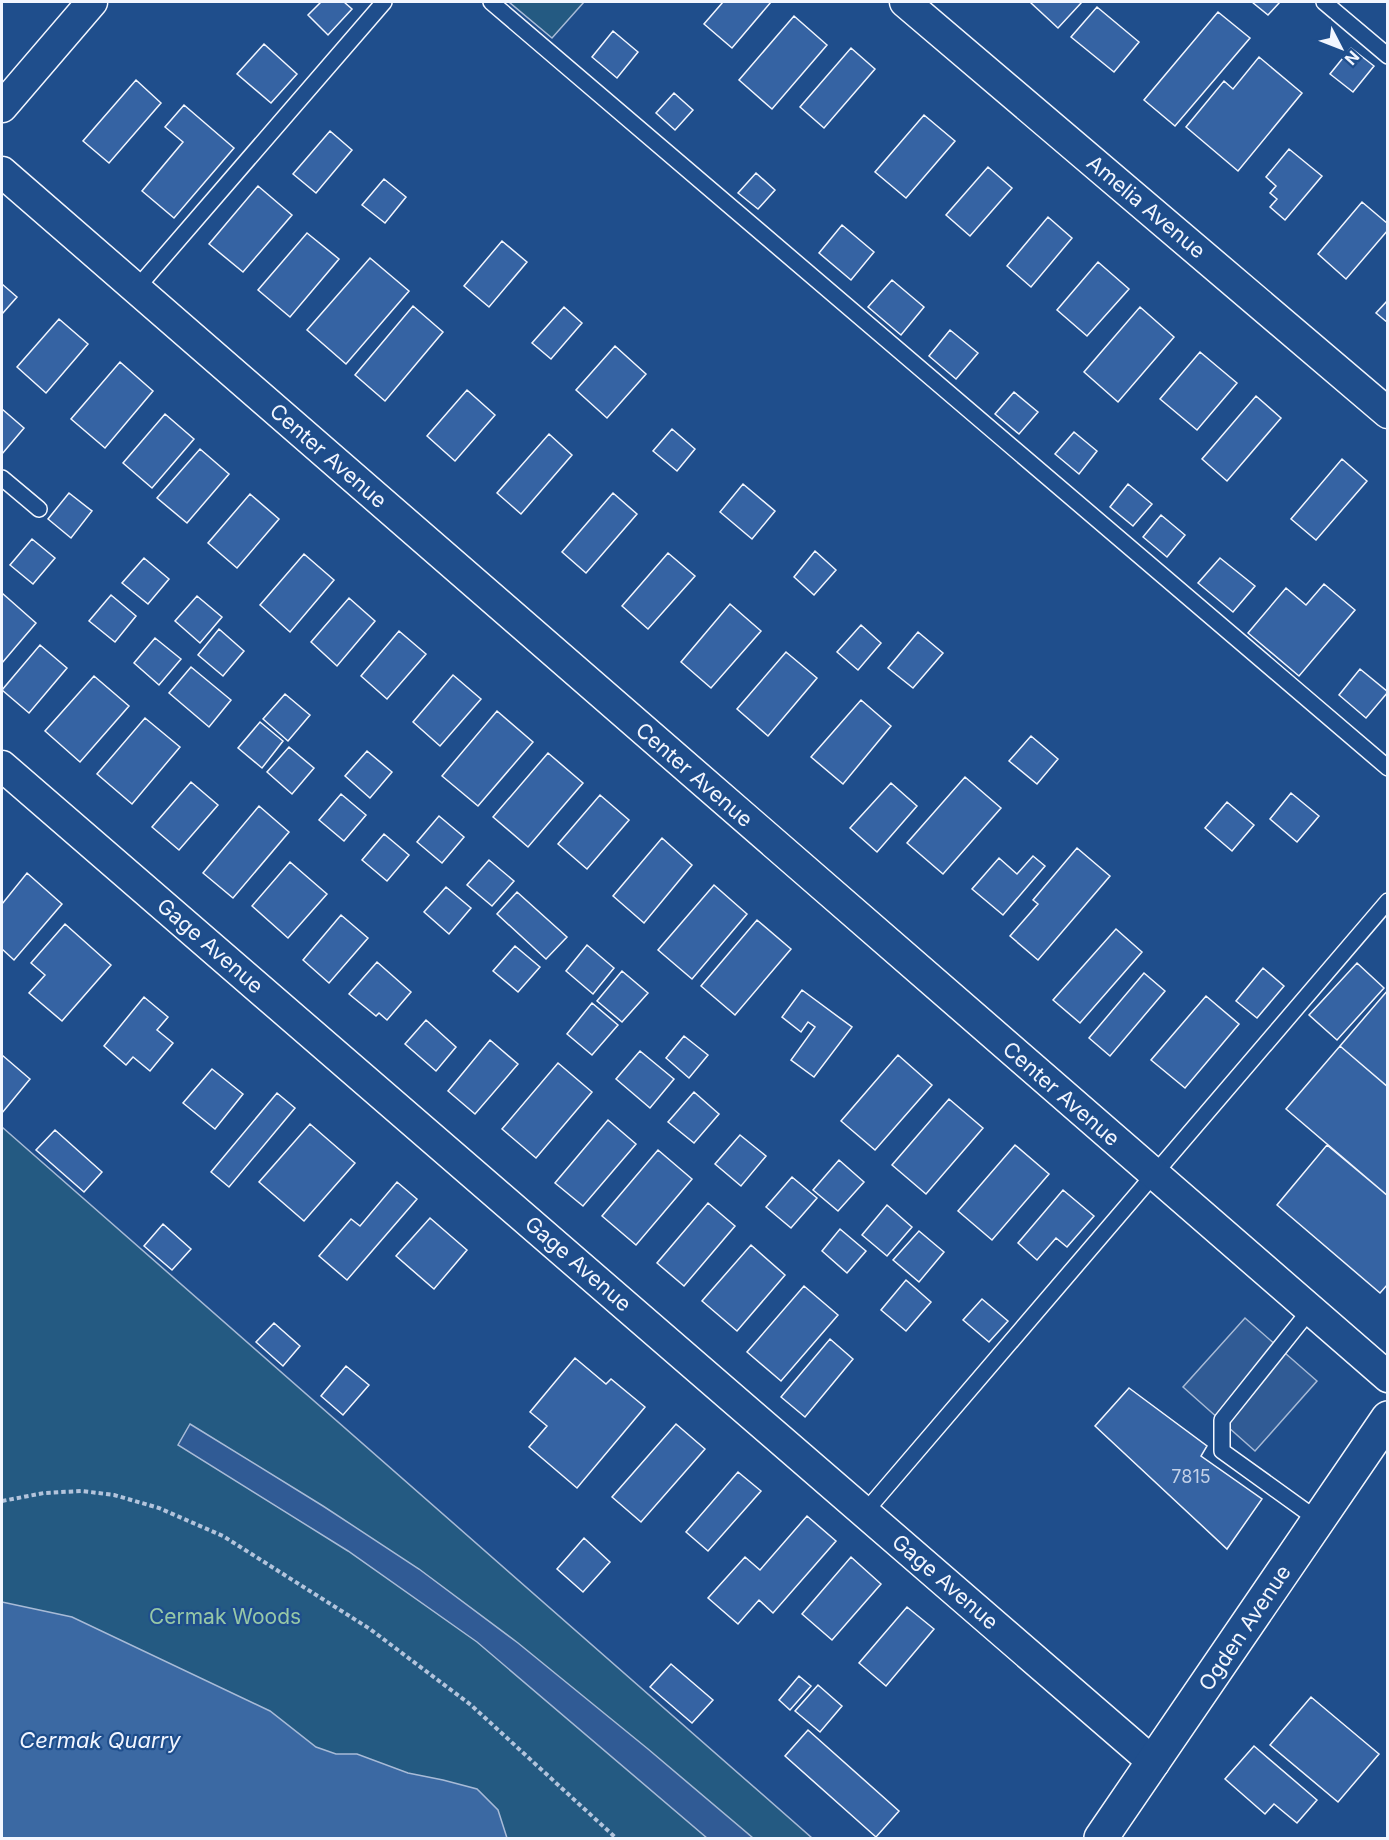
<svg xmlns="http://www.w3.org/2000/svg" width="1389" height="1840" font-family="Inter,sans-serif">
  <rect width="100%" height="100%" fill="#1f4e8c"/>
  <path fill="#245a82" stroke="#a8bbd7" stroke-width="1.5" d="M 509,2 L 584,2 L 552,38 Z
    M 2,1127 L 812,1838 L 2,1838 Z"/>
  <path fill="#305b95" stroke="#a8bbd7" stroke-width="1.5" d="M 1245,1318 L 1317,1381 L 1255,1451 L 1183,1387 Z
    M 190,1424 L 323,1506 L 419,1569 L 518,1643 L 648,1749 L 753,1838 L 707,1838 L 477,1642 L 348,1551 L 178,1445 Z"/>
  <path fill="#3b69a3" stroke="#a8bbd7" stroke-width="1.5" d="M 2,1602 L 72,1617 L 270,1711 L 316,1747 L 336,1754 L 357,1754 L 408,1773 L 443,1780 L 477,1789 L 498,1810 L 507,1838 L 2,1838 Z"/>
  <path fill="#3563a3" stroke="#f2f6ff" stroke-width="1.5" d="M 321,2 L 344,2 L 352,9 L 328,35 L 308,15 Z
    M 723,2 L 771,2 L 732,48 L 704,24 Z
    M 1032,2 L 1082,2 L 1058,28 L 1031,3 Z
    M 1252,2 L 1280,2 L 1268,15 Z
    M 1097,7 L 1139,42 L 1114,72 L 1071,37 Z
    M 1218,12 L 1250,38 L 1175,126 L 1144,100 Z
    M 794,16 L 827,45 L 772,109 L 739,80 Z
    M 613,31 L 638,52 L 617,78 L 592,57 Z
    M 264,44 L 297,74 L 271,103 L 237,74 Z
    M 851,48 L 875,69 L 824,128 L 800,107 Z
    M 1351,48 L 1374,66 L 1353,92 L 1330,74 Z
    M 1259,57 L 1302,93 L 1238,171 L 1186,127 L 1224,81 L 1233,89 Z
    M 136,80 L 161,103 L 109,163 L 83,141 Z
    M 674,93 L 693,110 L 675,130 L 656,113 Z
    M 184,105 L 234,148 L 174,218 L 142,191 L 183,142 L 165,127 Z
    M 924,115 L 955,141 L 906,198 L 875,172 Z
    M 330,131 L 352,150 L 316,193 L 293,174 Z
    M 1289,149 L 1322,176 L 1285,220 L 1270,207 L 1277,199 L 1270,193 L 1276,186 L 1266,177 Z
    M 988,167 L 1012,188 L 970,236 L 946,215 Z
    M 756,173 L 775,190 L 758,209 L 738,193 Z
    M 384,179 L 406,197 L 385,223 L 362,205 Z
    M 258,186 L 292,215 L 243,272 L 209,244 Z
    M 1362,202 L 1388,224 L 1388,230 L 1346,279 L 1318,254 Z
    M 1048,217 L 1072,238 L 1031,287 L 1007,266 Z
    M 842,225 L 874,252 L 851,280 L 819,253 Z
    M 307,233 L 339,259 L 290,317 L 258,290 Z
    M 502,241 L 527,262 L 489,307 L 464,286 Z
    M 370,258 L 409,291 L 346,364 L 307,330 Z
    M 1098,262 L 1129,289 L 1087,336 L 1057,310 Z
    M 892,280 L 924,307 L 901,335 L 868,307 Z
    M 2,284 L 17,297 L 2,314 Z
    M 1388,300 L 1388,323 L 1376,313 Z
    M 413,306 L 443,332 L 385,401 L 355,375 Z
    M 564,307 L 582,323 L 551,359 L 532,343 Z
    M 1140,307 L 1174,337 L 1118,402 L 1084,372 Z
    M 59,319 L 88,344 L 46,393 L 17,367 Z
    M 950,330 L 978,353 L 956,379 L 929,356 Z
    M 615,346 L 646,374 L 607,418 L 576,390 Z
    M 1200,352 L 1237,383 L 1197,430 L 1160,399 Z
    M 120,362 L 153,391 L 105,448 L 71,419 Z
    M 467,390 L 495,415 L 455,461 L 427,436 Z
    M 1014,392 L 1038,412 L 1019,434 L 995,414 Z
    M 1256,396 L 1281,418 L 1227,481 L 1202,459 Z
    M 2,409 L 24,428 L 2,454 Z
    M 165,414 L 194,439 L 152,488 L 123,463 Z
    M 672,429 L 695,449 L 677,471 L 653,451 Z
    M 1074,432 L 1097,451 L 1079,474 L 1055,454 Z
    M 549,434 L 572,455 L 521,514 L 497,493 Z
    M 200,449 L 229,474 L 187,523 L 157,498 Z
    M 1342,459 L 1367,481 L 1316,540 L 1291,519 Z
    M 743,484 L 775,511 L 752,539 L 720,512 Z
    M 1128,484 L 1152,504 L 1133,526 L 1110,507 Z
    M 69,493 L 92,511 L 71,538 L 48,519 Z
    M 613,493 L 637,514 L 586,573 L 562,552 Z
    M 250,494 L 279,519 L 237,568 L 208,543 Z
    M 1161,515 L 1185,535 L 1167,557 L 1143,537 Z
    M 32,539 L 55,558 L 33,584 L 10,565 Z
    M 815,551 L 836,570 L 814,595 L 794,577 Z
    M 668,553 L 695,576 L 648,629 L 622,606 Z
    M 304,554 L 334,580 L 290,632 L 260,605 Z
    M 144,558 L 169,579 L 148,604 L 122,583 Z
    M 1220,558 L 1255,586 L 1233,612 L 1198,583 Z
    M 1324,584 L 1355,610 L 1299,676 L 1248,633 L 1286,588 L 1306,605 Z
    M 2,593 L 36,623 L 2,663 Z
    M 111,595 L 136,616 L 115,642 L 89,621 Z
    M 197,596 L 222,617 L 200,643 L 175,621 Z
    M 349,598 L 375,621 L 337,666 L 311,642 Z
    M 730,604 L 761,631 L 711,688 L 681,662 Z
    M 861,625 L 881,643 L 858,670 L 837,652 Z
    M 219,629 L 244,651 L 223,676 L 198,655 Z
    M 399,631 L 426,654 L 387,699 L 361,676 Z
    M 918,632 L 943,653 L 913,688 L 888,668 Z
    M 155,638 L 181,659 L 159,685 L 134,663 Z
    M 40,645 L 67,668 L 29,713 L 2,690 Z
    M 786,652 L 817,678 L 768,736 L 737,709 Z
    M 191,667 L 231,700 L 209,727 L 169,693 Z
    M 1360,669 L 1388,692 L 1366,718 L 1339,695 Z
    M 453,675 L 481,699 L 440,746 L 413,722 Z
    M 94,676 L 129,706 L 80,762 L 45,731 Z
    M 285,694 L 310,715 L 288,741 L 263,719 Z
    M 861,700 L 891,726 L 843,784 L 811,757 Z
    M 497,711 L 533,742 L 478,806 L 442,776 Z
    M 145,718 L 180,747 L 132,804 L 97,774 Z
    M 260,722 L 283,741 L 262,768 L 238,748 Z
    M 1031,736 L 1058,759 L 1037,784 L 1009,761 Z
    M 289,747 L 314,768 L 292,794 L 267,772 Z
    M 367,751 L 392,772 L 370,798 L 345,776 Z
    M 548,753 L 583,783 L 528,847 L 493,817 Z
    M 965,777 L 1001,808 L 943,874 L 907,843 Z
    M 191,782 L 218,805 L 179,850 L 152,827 Z
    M 891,783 L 917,806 L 877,852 L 850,828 Z
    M 1291,793 L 1319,816 L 1297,842 L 1270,819 Z
    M 341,794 L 366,815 L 344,841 L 319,820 Z
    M 600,795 L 629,820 L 587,869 L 558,844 Z
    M 1227,802 L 1254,825 L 1232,851 L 1205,828 Z
    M 259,806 L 289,832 L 233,898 L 203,873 Z
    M 439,816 L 464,837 L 442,863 L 417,842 Z
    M 384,834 L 409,855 L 387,881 L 362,860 Z
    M 662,838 L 692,865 L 644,923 L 613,896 Z
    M 1077,848 L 1110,876 L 1038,960 L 1010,936 L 1038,904 L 1033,900 Z
    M 1033,856 L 1045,866 L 1003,915 L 972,889 L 999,858 L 1017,874 Z
    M 489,860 L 514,881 L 492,906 L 467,885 Z
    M 290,862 L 327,894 L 288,938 L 252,906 Z
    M 27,873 L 62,904 L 14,960 L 2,949 L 2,904 Z
    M 714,885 L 747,914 L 692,979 L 658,950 Z
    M 446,887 L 471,908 L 449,934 L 424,912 Z
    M 517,892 L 567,937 L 546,959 L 497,914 Z
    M 341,915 L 368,938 L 329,983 L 303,960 Z
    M 757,920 L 791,949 L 735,1015 L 701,986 Z
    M 65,924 L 111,965 L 62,1021 L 29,993 L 45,975 L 31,963 Z
    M 1116,929 L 1142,952 L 1080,1023 L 1053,1000 Z
    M 587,945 L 614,968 L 593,994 L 566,971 Z
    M 515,946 L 540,967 L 518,992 L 493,971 Z
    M 377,962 L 411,992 L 387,1020 L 379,1013 L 376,1016 L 349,994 Z
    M 1357,963 L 1384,988 L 1337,1040 L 1309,1015 Z
    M 1263,968 L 1284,986 L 1257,1018 L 1236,1001 Z
    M 622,971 L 648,993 L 622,1022 L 597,1001 Z
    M 1144,973 L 1165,991 L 1110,1056 L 1089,1038 Z
    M 802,990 L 852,1027 L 814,1077 L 791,1060 L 815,1027 L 808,1022 L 801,1032 L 782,1017 Z
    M 1388,990 L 1388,1087 L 1340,1046 Z
    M 1206,996 L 1239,1024 L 1185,1088 L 1151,1060 Z
    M 144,997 L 168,1017 L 157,1030 L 173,1043 L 150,1071 L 133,1057 L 126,1065 L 104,1046 Z
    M 592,1003 L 618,1025 L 592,1055 L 567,1034 Z
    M 426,1020 L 456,1047 L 436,1071 L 405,1044 Z
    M 684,1036 L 708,1055 L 689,1078 L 666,1058 Z
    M 490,1040 L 518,1064 L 475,1114 L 448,1091 Z
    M 1340,1046 L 1388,1087 L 1388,1196 L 1286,1109 Z
    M 640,1051 L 674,1079 L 650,1108 L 616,1079 Z
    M 2,1055 L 30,1079 L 2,1113 Z
    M 898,1055 L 932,1085 L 875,1150 L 841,1121 Z
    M 558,1063 L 592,1092 L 536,1158 L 502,1129 Z
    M 212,1069 L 243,1094 L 215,1129 L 183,1103 Z
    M 694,1092 L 719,1114 L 694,1143 L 668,1122 Z
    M 277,1093 L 295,1108 L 229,1187 L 211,1172 Z
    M 949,1099 L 983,1128 L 926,1194 L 892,1165 Z
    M 608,1120 L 636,1144 L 583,1206 L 555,1183 Z
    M 310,1124 L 355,1163 L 304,1221 L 259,1182 Z
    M 55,1130 L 102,1172 L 84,1192 L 36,1150 Z
    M 740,1135 L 766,1156 L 741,1186 L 715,1164 Z
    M 1015,1145 L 1049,1174 L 992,1240 L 958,1211 Z
    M 1327,1145 L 1388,1196 L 1388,1284 L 1380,1293 L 1277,1205 Z
    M 658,1150 L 692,1179 L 636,1245 L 602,1216 Z
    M 839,1160 L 864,1182 L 838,1211 L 813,1190 Z
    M 792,1177 L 817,1198 L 791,1228 L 766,1207 Z
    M 397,1182 L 417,1199 L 347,1280 L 319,1256 L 351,1219 L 360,1226 Z
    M 1063,1190 L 1094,1216 L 1067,1247 L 1056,1238 L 1037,1260 L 1018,1243 Z
    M 708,1203 L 735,1226 L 684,1286 L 657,1263 Z
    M 887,1205 L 912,1227 L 887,1256 L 862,1235 Z
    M 430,1218 L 467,1250 L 434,1289 L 396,1256 Z
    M 163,1224 L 191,1249 L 172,1270 L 144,1246 Z
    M 840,1229 L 866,1251 L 847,1273 L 822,1251 Z
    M 919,1231 L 944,1252 L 919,1282 L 893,1260 Z
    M 751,1245 L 785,1275 L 737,1331 L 702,1301 Z
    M 906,1280 L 931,1302 L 906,1331 L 881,1310 Z
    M 804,1286 L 838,1315 L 781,1381 L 747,1352 Z
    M 982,1299 L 1008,1321 L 989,1342 L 963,1320 Z
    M 274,1323 L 300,1346 L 283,1366 L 256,1342 Z
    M 830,1339 L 853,1359 L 805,1417 L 781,1397 Z
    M 575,1358 L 606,1384 L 611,1379 L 645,1407 L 577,1488 L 529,1447 L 547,1426 L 530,1412 Z
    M 346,1366 L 369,1385 L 343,1415 L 321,1396 Z
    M 1129,1388 L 1207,1446 L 1201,1456 L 1262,1499 L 1227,1549 L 1095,1426 Z
    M 676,1424 L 705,1449 L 641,1522 L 612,1497 Z
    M 738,1472 L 761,1491 L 708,1551 L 686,1532 Z
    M 807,1516 L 836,1541 L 773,1613 L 759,1600 L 738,1624 L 708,1598 L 745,1557 L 760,1570 Z
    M 584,1538 L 610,1562 L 583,1592 L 557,1569 Z
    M 851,1557 L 881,1584 L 832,1640 L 802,1614 Z
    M 907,1607 L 934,1629 L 886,1686 L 859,1663 Z
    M 671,1664 L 713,1700 L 692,1723 L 650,1687 Z
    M 799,1676 L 811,1686 L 790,1710 L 779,1700 Z
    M 818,1685 L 842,1706 L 820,1732 L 795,1711 Z
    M 1311,1697 L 1379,1754 L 1338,1802 L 1270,1745 Z
    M 808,1730 L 899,1811 L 876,1837 L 785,1756 Z
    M 1254,1746 L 1317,1800 L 1297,1823 L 1274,1804 L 1265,1814 L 1225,1779 Z"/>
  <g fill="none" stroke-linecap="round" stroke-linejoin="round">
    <g stroke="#f2f6ff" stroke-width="18">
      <path id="lane" d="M 491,2 L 1388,768
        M 1324,2 L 1388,56
        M 136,289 L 384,2
        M 2,478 L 39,509
        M 1310,1310 L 1222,1420 L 1222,1451 L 1318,1520
        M 865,1512 L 1388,901"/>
    </g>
    <g stroke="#f2f6ff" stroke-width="33">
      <path id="street" d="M 905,2 L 1388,413
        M 2,107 L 92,2
        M 2,172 L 1388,1377
        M 2,766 L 1154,1763"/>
    </g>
    <g stroke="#f2f6ff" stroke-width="36">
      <path id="primary" d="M 1101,1838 L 1388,1418"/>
    </g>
    <path stroke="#b3c4dc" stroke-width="4" stroke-dasharray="4.5 3" stroke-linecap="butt" d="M 2,1501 L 44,1493 L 82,1491 L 114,1495 L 159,1508 L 223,1536 L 370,1629 L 471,1705 L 616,1838"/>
    <use href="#lane" stroke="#1f4e8c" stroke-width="15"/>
    <use href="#street" stroke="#1f4e8c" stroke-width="30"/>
    <use href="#primary" stroke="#1f4e8c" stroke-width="33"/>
  </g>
  <g text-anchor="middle" stroke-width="4.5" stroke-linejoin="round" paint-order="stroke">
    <g font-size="18" fill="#c3d1e8">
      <text x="1191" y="1483">7815</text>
    </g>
    <g font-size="21" fill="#f2f6ff" stroke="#1f4e8c">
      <text transform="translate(1146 207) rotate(40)" y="7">Amelia Avenue</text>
      <text transform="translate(328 456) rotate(41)" y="7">Center Avenue</text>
      <text transform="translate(694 775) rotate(41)" y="7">Center Avenue</text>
      <text transform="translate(210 946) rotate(41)" y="7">Gage Avenue</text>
      <text transform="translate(1061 1094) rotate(41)" y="7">Center Avenue</text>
      <text transform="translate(578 1264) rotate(41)" y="7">Gage Avenue</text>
      <text transform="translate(945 1582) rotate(41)" y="7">Gage Avenue</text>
      <text transform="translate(1245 1628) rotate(-56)" y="7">Ogden Avenue</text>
    </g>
    <g font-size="21" fill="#97c8a6" stroke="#1f4e8c">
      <text x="225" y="1624">Cermak Woods</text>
    </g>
    <g font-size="22" font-style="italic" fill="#f2f6ff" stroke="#1f4e8c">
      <text x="100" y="1748">Cermak Quarry</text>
    </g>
  </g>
  <rect width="1389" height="1840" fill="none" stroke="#f2f6ff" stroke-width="6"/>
  <g transform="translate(1341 48) rotate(132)" stroke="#1f4e8c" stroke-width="4.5" paint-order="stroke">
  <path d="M0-4.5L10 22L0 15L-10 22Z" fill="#f2f6ff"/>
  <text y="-9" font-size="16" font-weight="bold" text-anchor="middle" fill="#f2f6ff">N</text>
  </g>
</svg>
